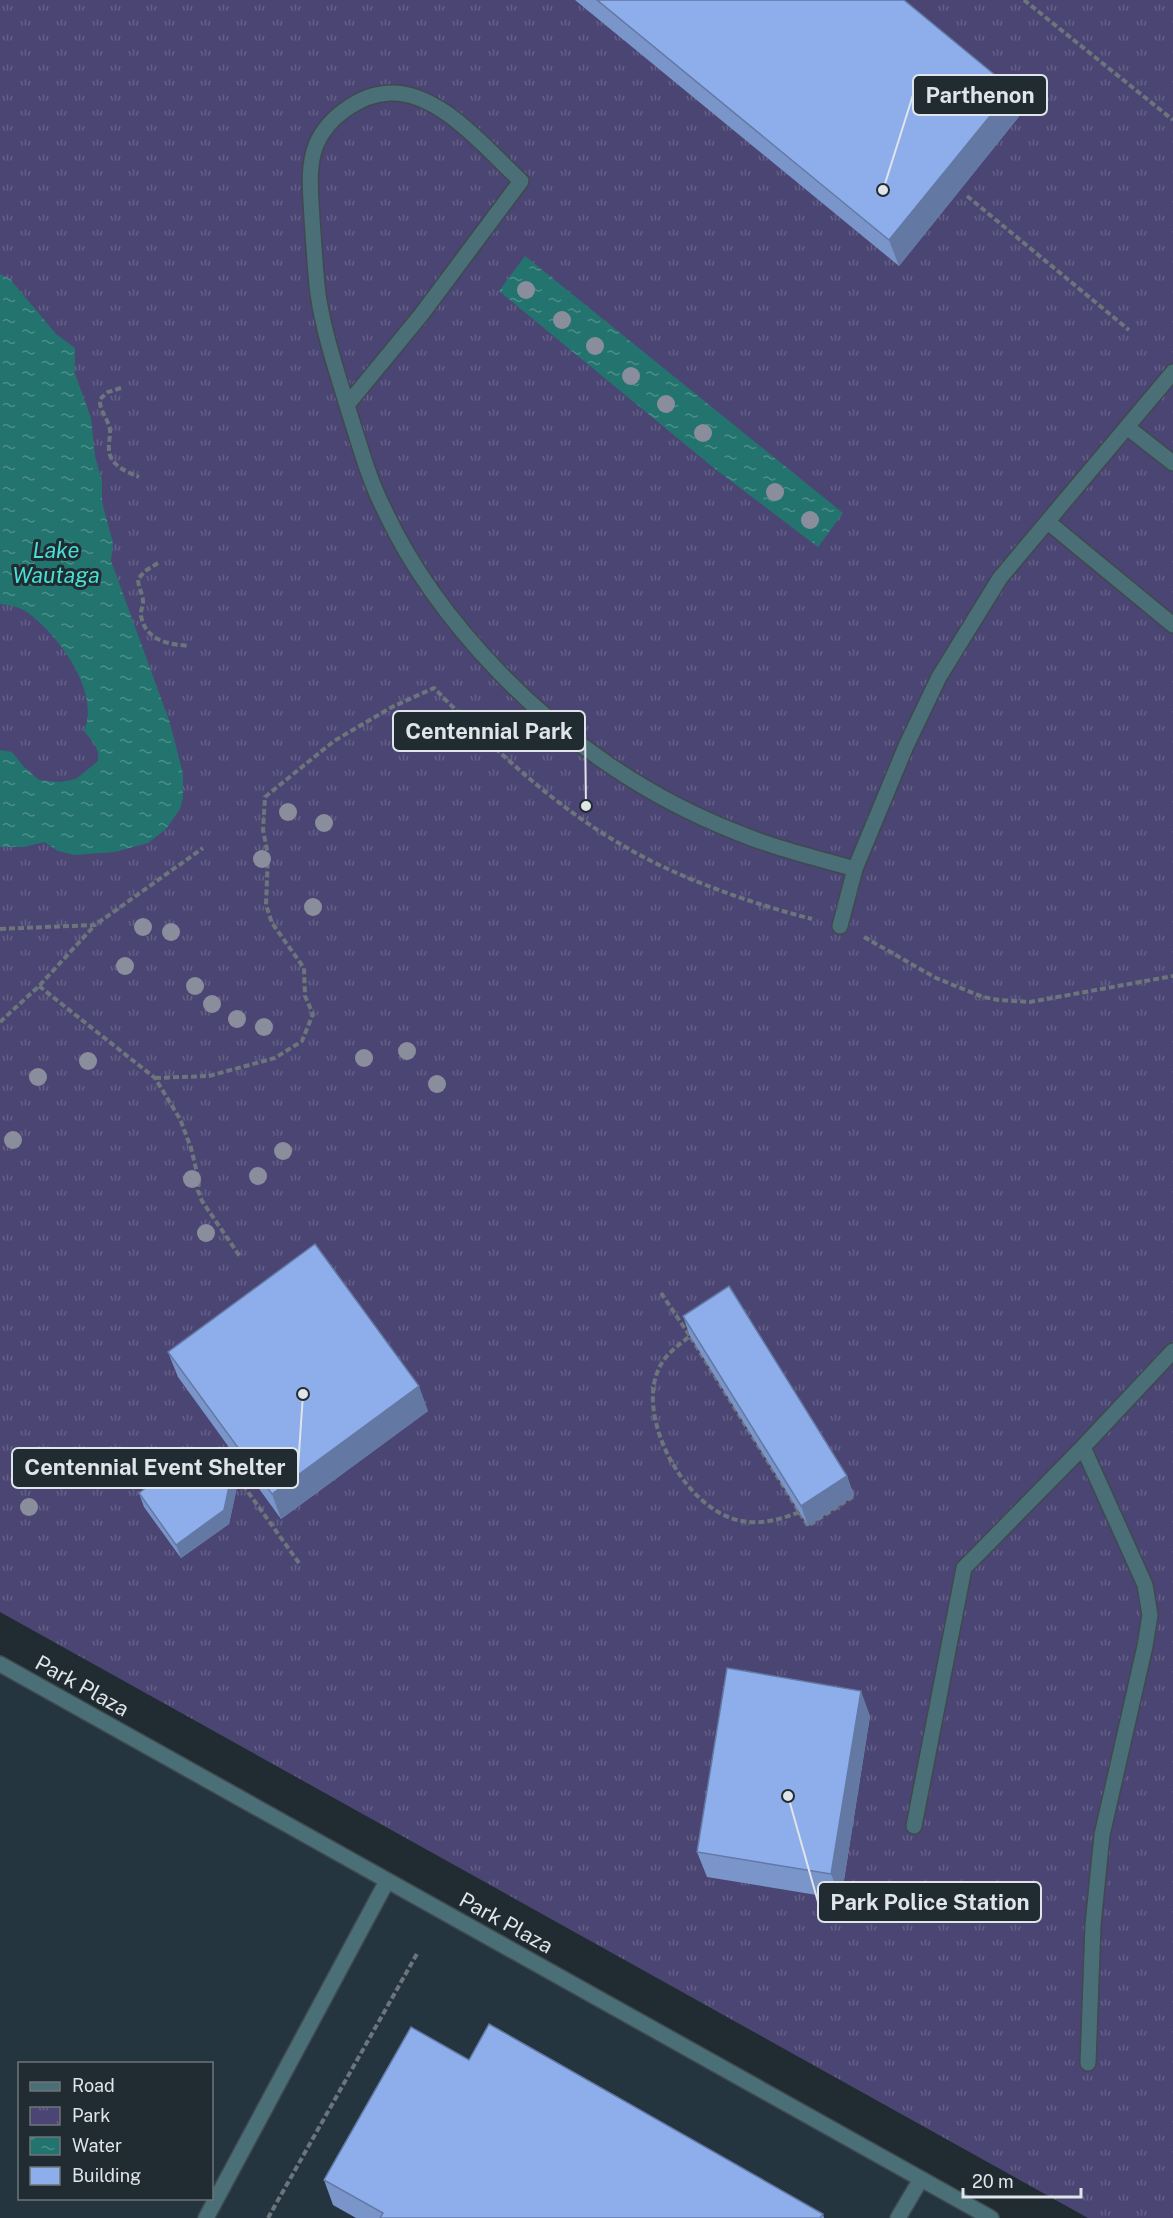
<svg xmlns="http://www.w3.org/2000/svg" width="1173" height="2218" font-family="'Public Sans',sans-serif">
  <defs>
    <pattern id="park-tufts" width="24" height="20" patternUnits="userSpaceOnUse" patternTransform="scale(1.5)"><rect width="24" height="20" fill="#4b4573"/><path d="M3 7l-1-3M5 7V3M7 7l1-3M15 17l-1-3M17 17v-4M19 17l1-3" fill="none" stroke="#646087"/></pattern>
    <pattern id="water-ripples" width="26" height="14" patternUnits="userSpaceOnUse" patternTransform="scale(1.5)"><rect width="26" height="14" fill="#23746e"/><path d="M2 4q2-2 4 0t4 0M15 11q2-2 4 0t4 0" fill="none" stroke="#4d8e8a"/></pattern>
  </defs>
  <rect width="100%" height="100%" fill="#212b32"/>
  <path fill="#253540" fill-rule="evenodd" d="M 0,1664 L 991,2218 L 0,2218 ZM 20,2064 L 212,2064 L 212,2198 L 20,2198 Z"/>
  <path fill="url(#park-tufts)" d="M 0,0 L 1173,0 L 1173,2218 L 1088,2218 L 0,1612 Z"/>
  <path fill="url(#water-ripples)" d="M 525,256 L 843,513 L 818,547 L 715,469 L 499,291 Z
    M 0,274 L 10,279 L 56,334 L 75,348 L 75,374 L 91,418 L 95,456 L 102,481 L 102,502 L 113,543 L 111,561 L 170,723 L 183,774 L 183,798 L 180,809 L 166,829 L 148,843 L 115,852 L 74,855 L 58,851 L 44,842 L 24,847 L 0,847 L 0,750 L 12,752 L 24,767 L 39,780 L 60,782 L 76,779 L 98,761 C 100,747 91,740 84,731 C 101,691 58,635 27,612 C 20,607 8,605 0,604 Z"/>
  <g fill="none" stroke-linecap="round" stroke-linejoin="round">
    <g stroke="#3f494f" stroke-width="18">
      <path id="minor" d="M 347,405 L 421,315 L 521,181 C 487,150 440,91 390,93 C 360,94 327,118 316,145 C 307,168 311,195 312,219 C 314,244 315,269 318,294 C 324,335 338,375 350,415 C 360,446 369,480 384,509 C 412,570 453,624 499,672 C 565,741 647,797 736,832 C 774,848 816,858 855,869
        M 1127,427 L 1173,463
        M 1048,522 L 1173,625
        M 840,926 L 855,869 L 906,746 L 939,677 L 1000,578 L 1173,372
        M 1083,1447 L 1145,1585 L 1150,1615 L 1145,1646 L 1102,1835 L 1093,1925 L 1088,2063
        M 0,1664 L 991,2218
        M 914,1826 L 964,1568 L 1083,1447 L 1173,1351
        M 206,2218 L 387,1881
        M 898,2218 L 921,2179"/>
    </g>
    <path stroke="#6c757b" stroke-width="4" stroke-dasharray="6 3" stroke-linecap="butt" d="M 1024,0 L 1173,120
      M 967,196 L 1129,330
      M 121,388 L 108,392 L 100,399 C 99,409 106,416 109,426 C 112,434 108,441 109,449 C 109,465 127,472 139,477
      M 158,563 L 145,571 L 138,579 C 138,587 143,594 143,602 C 143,607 140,611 141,616 C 146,641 168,644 189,646
      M 0,929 L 95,925 L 203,848
      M 864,937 L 936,978 L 983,997 L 999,1000 L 1030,1002 L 1173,976
      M 39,986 L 155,1078 L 180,1119 L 191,1148 L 199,1181 L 198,1191 L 202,1201 L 241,1258
      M 0,1022 L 39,986 L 94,926
      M 155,1078 L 209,1076 L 275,1058 L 302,1041 L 313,1014 L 305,996 L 304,968 L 272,923 L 266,905 L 268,855 L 263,830 L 265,797 L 334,741 L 392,707 L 434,688 C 491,746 551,804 622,845 C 677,878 750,903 812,919
      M 661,1293 L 690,1336 C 676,1347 663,1356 657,1373 C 638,1424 688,1512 742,1521 C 762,1525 781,1519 800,1512
      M 736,1306 L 854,1496 L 808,1526 L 690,1336 Z
      M 243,1485 L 299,1563
      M 268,2218 L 418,1952"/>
    <use href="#minor" stroke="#4a6f77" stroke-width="15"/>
  </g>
  <g fill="#8a8e9c">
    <circle cx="526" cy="290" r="9"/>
    <circle cx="562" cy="320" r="9"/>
    <circle cx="595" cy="346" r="9"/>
    <circle cx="631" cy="376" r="9"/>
    <circle cx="666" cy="404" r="9"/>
    <circle cx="703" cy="433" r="9"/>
    <circle cx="775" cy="492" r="9"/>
    <circle cx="810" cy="520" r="9"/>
    <circle cx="288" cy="812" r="9"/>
    <circle cx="324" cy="823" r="9"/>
    <circle cx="262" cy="859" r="9"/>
    <circle cx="313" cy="907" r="9"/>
    <circle cx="143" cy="927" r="9"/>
    <circle cx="171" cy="932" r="9"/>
    <circle cx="125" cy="966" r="9"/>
    <circle cx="195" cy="986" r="9"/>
    <circle cx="212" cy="1004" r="9"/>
    <circle cx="237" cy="1019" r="9"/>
    <circle cx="264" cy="1027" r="9"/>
    <circle cx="407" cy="1051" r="9"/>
    <circle cx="364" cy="1058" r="9"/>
    <circle cx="88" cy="1061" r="9"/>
    <circle cx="38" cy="1077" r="9"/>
    <circle cx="437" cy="1084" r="9"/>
    <circle cx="13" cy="1140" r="9"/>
    <circle cx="283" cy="1151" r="9"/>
    <circle cx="258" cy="1176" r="9"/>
    <circle cx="192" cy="1179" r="9"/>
    <circle cx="206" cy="1233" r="9"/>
    <circle cx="29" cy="1507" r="9"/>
  </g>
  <path fill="#7a95ca" d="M 575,0 L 904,0 L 1012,89 L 1021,114 L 899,266 Z
    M 683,1316 L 847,1476 L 854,1496 L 808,1526 L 690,1336 Z
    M 168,1352 L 428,1411 L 281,1519 L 178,1377 Z
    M 238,1482 L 229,1524 L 181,1558 L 144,1507 L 139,1493 Z
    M 870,1716 L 841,1899 L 707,1877 L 697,1852 Z
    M 324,2180 L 823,2214 L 824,2218 L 356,2218 L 333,2205 Z"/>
  <path fill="#6379a4" d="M 1012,89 L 1021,114 L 899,266 L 889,240 Z
    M 419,1386 L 428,1411 L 281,1519 L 272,1494 Z
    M 233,1468 L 238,1482 L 229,1524 L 181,1558 L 176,1545 Z
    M 847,1476 L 854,1496 L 808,1526 L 801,1506 Z
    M 861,1691 L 870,1716 L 841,1899 L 831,1874 Z"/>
  <path fill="#8eadeb" stroke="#6379a4" stroke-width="1.5" d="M 597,0 L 904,0 L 1012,89 L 889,240 Z
    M 315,1244 L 419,1386 L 272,1494 L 168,1352 Z
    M 729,1286 L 847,1476 L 801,1506 L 683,1316 Z
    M 186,1458 L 233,1468 L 224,1510 L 176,1545 L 139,1493 Z
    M 727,1668 L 861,1691 L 831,1874 L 697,1852 Z
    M 489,2024 L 823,2214 L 820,2218 L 380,2218 L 383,2213 L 324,2180 L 411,2027 L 469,2060 Z"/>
  <g text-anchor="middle" stroke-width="6" stroke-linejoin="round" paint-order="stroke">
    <g font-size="21" fill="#dfe5e9" stroke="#212b32">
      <text transform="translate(82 1686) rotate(29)" y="7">Park Plaza</text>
      <text transform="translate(506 1923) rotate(29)" y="7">Park Plaza</text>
    </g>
    <g font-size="22" font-style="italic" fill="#47e0d4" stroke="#212b32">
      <text x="56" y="558">Lake<tspan x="56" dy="25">Wautaga</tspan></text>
    </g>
  </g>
  <path fill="none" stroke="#dfe5e9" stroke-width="2" d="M883 190L913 95M586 806L585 731M303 1394L298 1468M788 1796L818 1902"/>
  <g fill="#dfe5e9" stroke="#212b32" stroke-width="2">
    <circle cx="883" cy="190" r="6"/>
    <circle cx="586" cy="806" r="6"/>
    <circle cx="303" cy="1394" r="6"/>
    <circle cx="788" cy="1796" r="6"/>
  </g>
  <g fill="#212b32" stroke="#dfe5e9" stroke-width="2">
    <rect x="913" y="75" width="134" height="40" rx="6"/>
    <rect x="393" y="711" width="192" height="40" rx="6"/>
    <rect x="12" y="1448" width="286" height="40" rx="6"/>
    <rect x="818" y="1882" width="223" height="40" rx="6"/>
  </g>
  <g font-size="22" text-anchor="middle" font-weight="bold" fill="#dfe5e9">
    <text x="980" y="103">Parthenon</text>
    <text x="489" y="739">Centennial Park</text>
    <text x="155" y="1475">Centennial Event Shelter</text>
    <text x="930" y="1910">Park Police Station</text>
  </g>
  <rect x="18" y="2062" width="195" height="138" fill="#212b32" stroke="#6d757b" stroke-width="1.5"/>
  <rect x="30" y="2082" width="30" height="9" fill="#4a6f77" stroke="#6d757b" stroke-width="1.5"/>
  <text x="72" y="2092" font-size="18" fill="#dfe5e9">Road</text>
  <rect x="30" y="2107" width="30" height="18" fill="url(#park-tufts)" stroke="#6d757b" stroke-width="1.5"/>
  <text x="72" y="2122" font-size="18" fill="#dfe5e9">Park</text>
  <rect x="30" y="2137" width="30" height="18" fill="url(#water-ripples)" stroke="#6d757b" stroke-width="1.5"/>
  <text x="72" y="2152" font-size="18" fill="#dfe5e9">Water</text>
  <rect x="30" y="2167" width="30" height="18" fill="#8eadeb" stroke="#6d757b" stroke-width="1.5"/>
  <text x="72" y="2182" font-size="18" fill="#dfe5e9">Building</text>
  <path d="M963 2188v9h118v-9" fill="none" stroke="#dfe5e9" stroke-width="3"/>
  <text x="972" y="2188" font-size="18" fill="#dfe5e9" stroke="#212b32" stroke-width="4.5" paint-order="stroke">20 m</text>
</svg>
